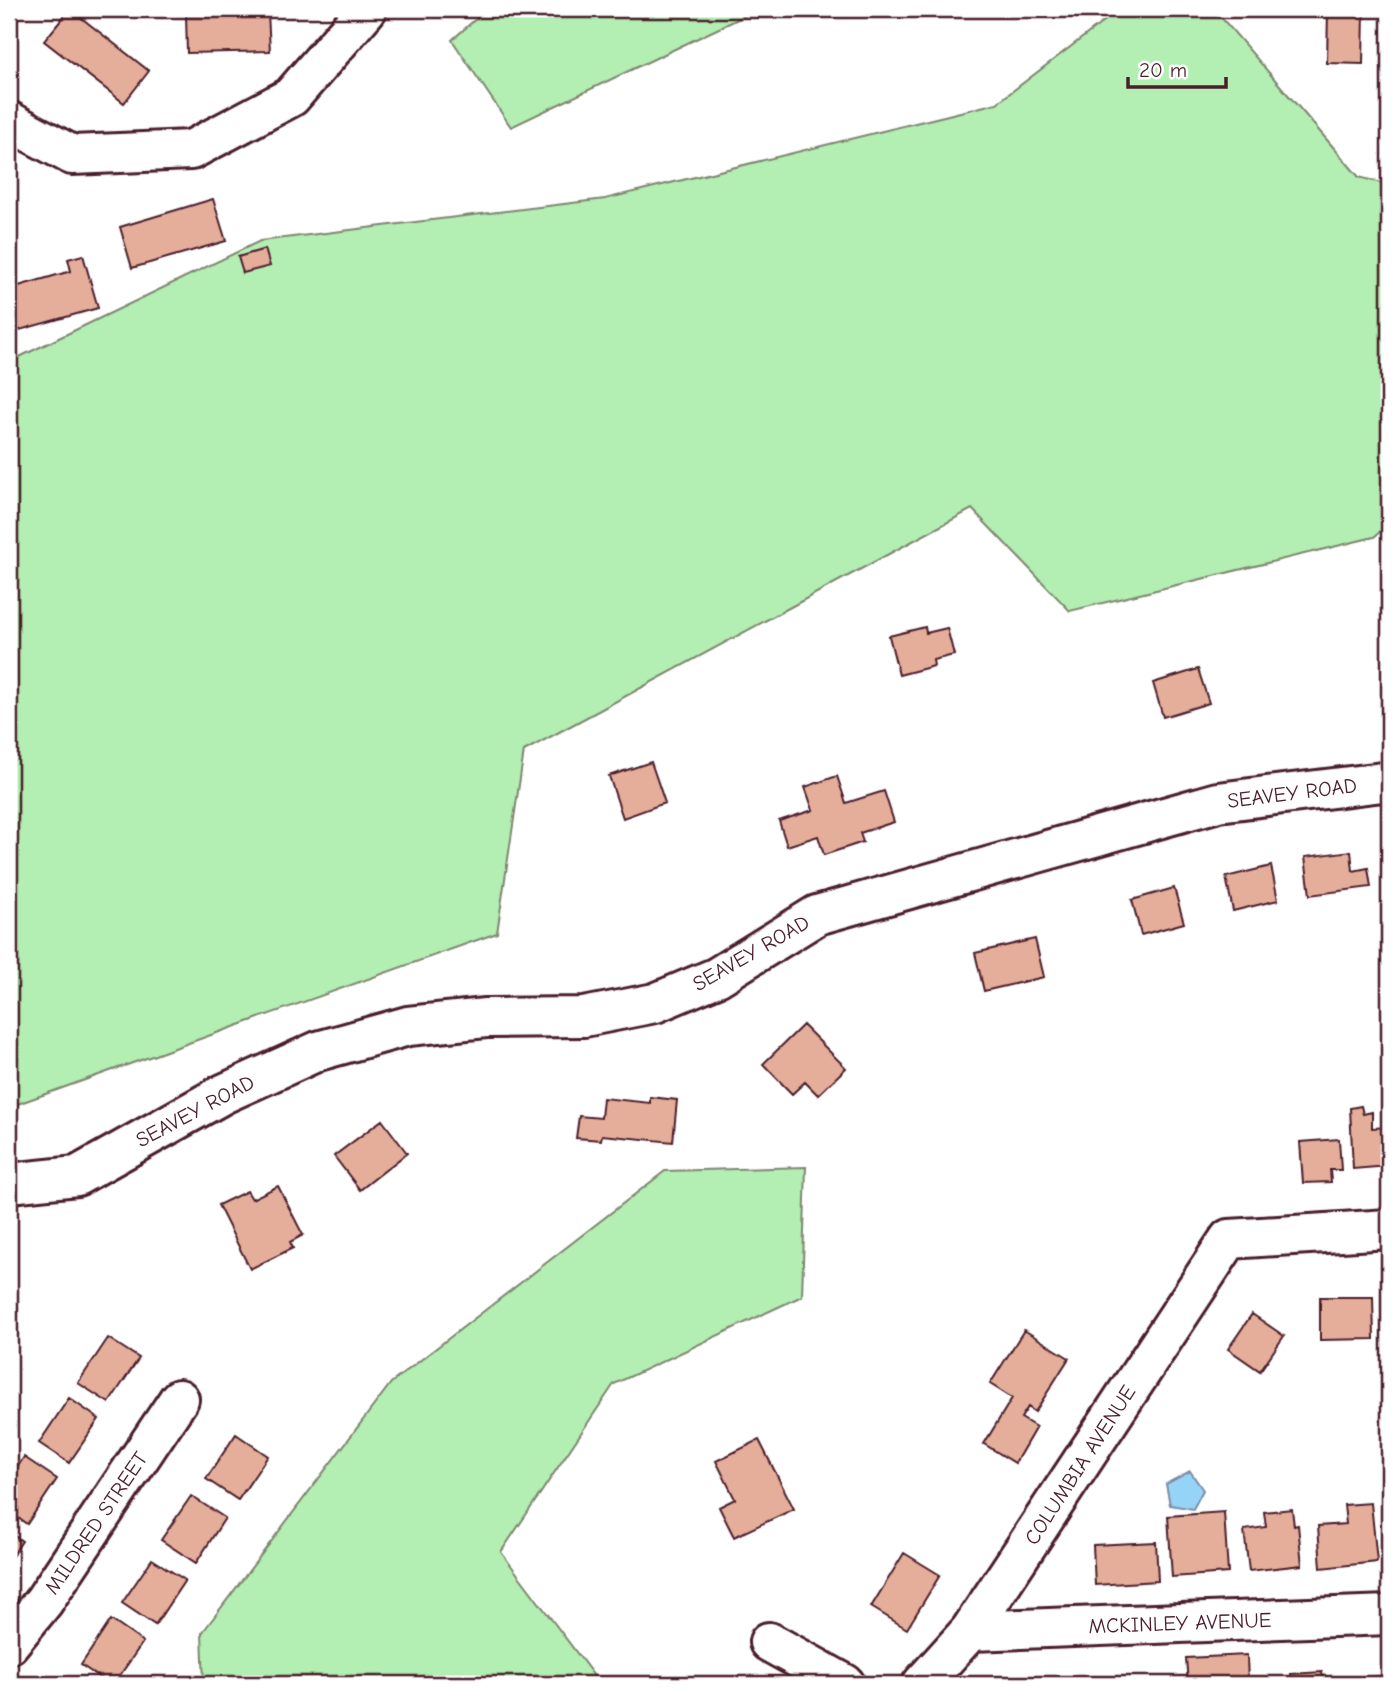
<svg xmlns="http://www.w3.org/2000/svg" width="1398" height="1693" font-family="'Comic Neue',sans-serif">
  <rect width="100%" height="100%" fill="#fff"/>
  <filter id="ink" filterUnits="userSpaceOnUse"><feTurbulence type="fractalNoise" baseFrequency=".0143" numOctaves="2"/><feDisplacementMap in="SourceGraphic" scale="14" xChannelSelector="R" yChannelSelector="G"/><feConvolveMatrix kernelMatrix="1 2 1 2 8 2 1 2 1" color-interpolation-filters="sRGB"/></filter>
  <g filter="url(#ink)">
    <path fill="#b3eeb3" stroke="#7e866f" stroke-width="2" d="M 487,9 L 759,9 L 511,127 L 452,40 Z
      M 1120,9 L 1214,9 L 1359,177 L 1389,185 L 1389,524 L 1374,537 L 1070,611 L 972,509 L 524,751 L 497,933 L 9,1107 L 9,362 L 260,241 L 605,199 L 997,103 Z
      M 806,1167 L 802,1296 L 614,1384 L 501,1552 L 600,1684 L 204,1684 L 202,1633 L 391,1383 L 665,1171 Z"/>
    <path fill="#96d4f7" stroke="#788ca5" stroke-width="2" d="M 1190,1471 L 1203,1490 L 1193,1509 L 1170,1505 L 1166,1484 Z"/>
    <path fill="#e4ae9a" stroke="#4a1f2b" stroke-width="2" d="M 70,9 L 149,71 L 124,103 L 44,41 Z
      M 1328,9 L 1364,9 L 1363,64 L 1327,63 Z
      M 268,12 L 270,51 L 187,53 L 186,15 Z
      M 213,199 L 226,241 L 132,268 L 120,227 Z
      M 265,249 L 270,266 L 243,273 L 238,257 Z
      M 83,255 L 98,308 L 9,333 L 9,270 L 15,287 L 71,271 L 68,259 Z
      M 925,627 L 926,633 L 947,628 L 954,655 L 933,660 L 934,666 L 899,675 L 889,636 Z
      M 1198,669 L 1209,703 L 1163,717 L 1153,683 Z
      M 651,762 L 665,803 L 623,818 L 609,776 Z
      M 837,776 L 846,803 L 884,791 L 894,822 L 860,833 L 863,842 L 824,855 L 818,836 L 787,846 L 779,821 L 813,810 L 805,787 Z
      M 1351,851 L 1353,871 L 1368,868 L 1371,887 L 1310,895 L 1305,857 Z
      M 1271,866 L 1278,900 L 1233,911 L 1226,877 Z
      M 1174,888 L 1184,923 L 1141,935 L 1132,900 Z
      M 1035,939 L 1044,977 L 984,991 L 975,953 Z
      M 803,1025 L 846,1068 L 818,1095 L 805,1082 L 792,1094 L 763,1064 Z
      M 650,1097 L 677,1100 L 673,1142 L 602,1135 L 601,1140 L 576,1138 L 579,1116 L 601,1118 L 603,1098 L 650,1103 Z
      M 1361,1106 L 1363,1114 L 1372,1112 L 1372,1128 L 1389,1127 L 1389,1166 L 1353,1169 L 1350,1108 Z
      M 382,1120 L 407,1153 L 360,1190 L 334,1156 Z
      M 1339,1139 L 1341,1170 L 1330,1170 L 1331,1182 L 1303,1183 L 1300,1142 Z
      M 278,1186 L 303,1235 L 290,1242 L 293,1248 L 250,1269 L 218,1205 L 247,1191 L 252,1199 Z
      M 1320,1297 L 1373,1297 L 1374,1339 L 1320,1340 Z
      M 1252,1314 L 1284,1336 L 1260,1371 L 1228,1349 Z
      M 1024,1330 L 1069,1358 L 1035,1412 L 1028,1407 L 1021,1418 L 1036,1427 L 1015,1463 L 984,1444 L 1012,1398 L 990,1384 Z
      M 108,1338 L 139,1358 L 109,1403 L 78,1383 Z
      M 69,1398 L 99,1419 L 69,1463 L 39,1443 Z
      M 236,1434 L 268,1456 L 238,1500 L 206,1479 Z
      M 759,1440 L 794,1509 L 734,1537 L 719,1507 L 735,1499 L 716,1461 Z
      M 24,1457 L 57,1479 L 27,1524 L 9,1512 L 9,1480 Z
      M 191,1496 L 225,1518 L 196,1563 L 161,1540 Z
      M 1371,1503 L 1377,1562 L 1321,1568 L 1318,1526 L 1346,1524 L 1344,1505 Z
      M 1292,1509 L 1294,1526 L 1298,1525 L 1302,1565 L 1249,1571 L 1244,1530 L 1266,1527 L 1264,1512 Z
      M 1224,1512 L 1228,1573 L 1172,1577 L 1168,1516 Z
      M 9,1532 L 22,1541 L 9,1561 Z
      M 1156,1542 L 1158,1581 L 1095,1585 L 1093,1545 Z
      M 904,1553 L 940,1575 L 907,1629 L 871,1607 Z
      M 152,1559 L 185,1580 L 155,1625 L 122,1603 Z
      M 111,1620 L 143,1642 L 114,1684 L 109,1684 L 81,1665 Z
      M 1247,1655 L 1248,1684 L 1188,1684 L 1186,1658 Z
      M 1322,1672 L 1323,1680 L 1344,1679 L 1345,1684 L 1292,1684 L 1291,1674 Z
      M 1389,1675 L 1389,1684 L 1365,1684 L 1365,1678 Z"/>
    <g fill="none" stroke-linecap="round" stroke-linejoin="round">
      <g stroke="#4a1f2b" stroke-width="44">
        <path id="minor" d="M 9,121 L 72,155 L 191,150 L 291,97 L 367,9
          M 9,1183 L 77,1176 L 223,1094 L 318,1051 L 408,1026 L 486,1018 L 584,1017 L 655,1003 L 717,977 L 817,915 L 1218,802 L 1383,782 L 1389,784
          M 970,1631 L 1389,1615
          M 769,1642 L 845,1684
          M 9,1644 L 44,1601 L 179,1399
          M 922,1684 L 970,1631 L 1229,1239 L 1389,1229"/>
      </g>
      <use href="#minor" stroke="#fff" stroke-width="38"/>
    </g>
  </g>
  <g text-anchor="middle" stroke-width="5" stroke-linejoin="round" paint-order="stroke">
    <g font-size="21" fill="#4a1f2b" stroke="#fff">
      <text transform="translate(1292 793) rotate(-7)" y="7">SEAVEY ROAD</text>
      <text transform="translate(751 953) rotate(-30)" y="7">SEAVEY ROAD</text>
      <text transform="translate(195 1111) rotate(-28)" y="7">SEAVEY ROAD</text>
      <text transform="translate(1080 1465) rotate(-57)" y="7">COLUMBIA AVENUE</text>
      <text transform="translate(96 1523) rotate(-56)" y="7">MILDRED STREET</text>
      <text transform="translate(1180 1623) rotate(-2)" y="7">MCKINLEY AVENUE</text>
    </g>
  </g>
  <rect width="1398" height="1693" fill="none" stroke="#fff" stroke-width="35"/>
  <rect x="18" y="18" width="1363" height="1658" fill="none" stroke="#4a1f2b" stroke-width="2.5" filter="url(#ink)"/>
  <path d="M1128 77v10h98v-10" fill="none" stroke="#4a1f2b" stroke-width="3.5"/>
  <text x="1139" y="77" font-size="21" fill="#4a1f2b" stroke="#ffffff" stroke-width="5" paint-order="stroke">20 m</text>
</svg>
